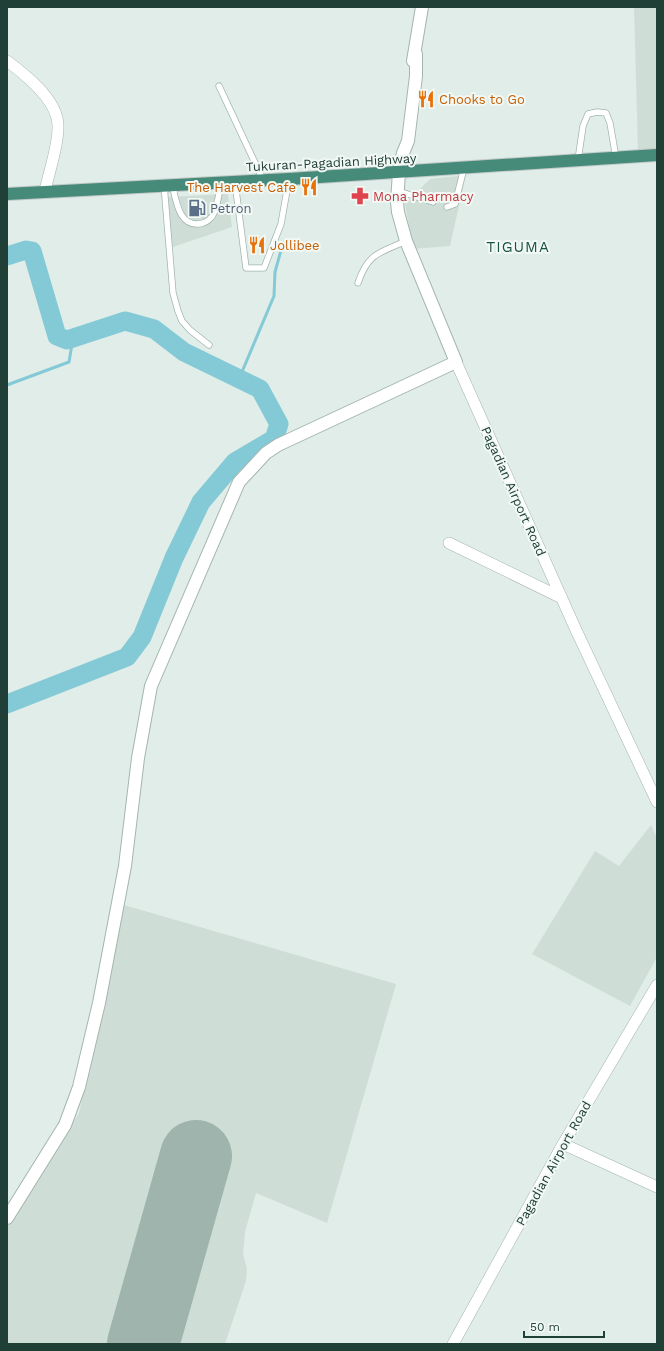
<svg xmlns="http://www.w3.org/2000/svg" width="664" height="1351" font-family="'Work Sans',sans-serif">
  <rect width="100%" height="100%" fill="#e1ede8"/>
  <path fill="#cfddd7" d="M 634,7 L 657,7 L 657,150 L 638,151 Z
    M 466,175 L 450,246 L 413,249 L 405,204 L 430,179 Z
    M 228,194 L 232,227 L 170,248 L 168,197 Z
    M 651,825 L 657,838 L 657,957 L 630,1006 L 532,954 L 595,851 L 619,866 Z
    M 124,905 L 396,984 L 327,1223 L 256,1193 L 245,1232 L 243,1254 L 247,1269 L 246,1281 L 225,1344 L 7,1344 L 7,1227 L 79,1113 Z"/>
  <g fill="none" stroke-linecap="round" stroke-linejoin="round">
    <path stroke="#84c9d6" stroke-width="3" d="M 239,379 L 274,296 L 275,272 L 283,243
      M 7,385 L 69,362 L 73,338"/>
    <path stroke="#84c9d6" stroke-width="19" d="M 7,256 L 26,250 L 32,251 L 57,336 L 67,340 L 125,321 L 154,329 L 184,352 L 260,389 L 279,424 L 274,439 L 235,462 L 201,502 L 174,558 L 142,637 L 127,657 L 7,704"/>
    <path stroke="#9eb4ad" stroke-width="72" d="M 143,1344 L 196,1156"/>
    <g stroke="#a3b5af" stroke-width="7">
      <path id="service" d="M 219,86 L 263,180
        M 578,160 L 583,126 L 588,114 L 597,112 L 606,113 L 610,123 L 616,158
        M 235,182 L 246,268 L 264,268 L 281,224 L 289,179
        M 172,184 C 176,200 179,230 203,223 C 207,222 212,218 214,213 C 218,204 219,192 221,182
        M 164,185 L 173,293 L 178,311 L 182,321 L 190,330 L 209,345
        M 398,191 L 433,202
        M 447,207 L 455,204 L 464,168
        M 358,283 C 368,253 379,253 406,241"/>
    </g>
    <g stroke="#a3b5af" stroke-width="12">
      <path id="minor" d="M 7,61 C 26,75 59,101 58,127 C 58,148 49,171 45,191
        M 456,362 L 576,630 L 657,802
        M 449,543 L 562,598
        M 563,1144 L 657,1187
        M 453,1344 L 563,1144 L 657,985"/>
    </g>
    <g stroke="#a3b5af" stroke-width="14">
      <path id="tertiary" d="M 413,61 L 422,7
        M 7,1218 L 65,1125 L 79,1087 L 99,1003 L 125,866 L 138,758 L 151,686 L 239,482 L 266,453 L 278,445 L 456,362 L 406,241 L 398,212 L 397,202 L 399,172 L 403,153 L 408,141 L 416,76 L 416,54"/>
    </g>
    <g stroke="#c1c9c7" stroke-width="14">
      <path id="trunk" d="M 7,194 L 289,179 L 657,155"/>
    </g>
    <use href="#service" stroke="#fff" stroke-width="5.5"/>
    <use href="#minor" stroke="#fff" stroke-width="11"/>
    <use href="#tertiary" stroke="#fff" stroke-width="12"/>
    <use href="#trunk" stroke="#468a7a" stroke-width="12"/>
  </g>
  <defs>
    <g id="restaurant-bare" transform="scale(1.38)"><path d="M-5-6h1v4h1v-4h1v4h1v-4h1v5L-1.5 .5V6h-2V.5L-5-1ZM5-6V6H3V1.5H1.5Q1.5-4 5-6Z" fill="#e8710a" stroke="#f2f9f5" stroke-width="2.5" paint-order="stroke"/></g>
    <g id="pharmacy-bare" transform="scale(1.38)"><path d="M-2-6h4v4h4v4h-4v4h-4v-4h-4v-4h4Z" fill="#e0444e" stroke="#f2f9f5" stroke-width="2.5" paint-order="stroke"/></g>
    <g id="fuel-bare" transform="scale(1.38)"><path d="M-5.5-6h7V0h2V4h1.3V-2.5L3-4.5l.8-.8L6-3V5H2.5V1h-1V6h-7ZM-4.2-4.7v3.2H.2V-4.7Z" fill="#5c6f8a" stroke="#f2f9f5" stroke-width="2.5" paint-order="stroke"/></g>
  </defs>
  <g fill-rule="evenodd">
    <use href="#restaurant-bare" x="426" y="99"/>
    <use href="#restaurant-bare" x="309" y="187"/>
    <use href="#pharmacy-bare" x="360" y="196"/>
    <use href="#fuel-bare" x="197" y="208"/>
    <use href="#restaurant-bare" x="257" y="245"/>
  </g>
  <g text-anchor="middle" stroke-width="4" stroke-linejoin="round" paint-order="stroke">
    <g font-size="13" fill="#c56008" stroke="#f2f9f5" text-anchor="start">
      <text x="439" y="104">Chooks to Go</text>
      <text x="296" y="192" text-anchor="end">The Harvest Cafe</text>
      <text x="270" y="250">Jollibee</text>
    </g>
    <g font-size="13" fill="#203f37" stroke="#f2f9f5">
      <text transform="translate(331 162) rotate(-3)" y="5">Tukuran-Pagadian Highway</text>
      <text transform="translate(514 491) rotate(66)" y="5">Pagadian Airport Road</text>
      <text transform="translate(553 1163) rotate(-61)" y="5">Pagadian Airport Road</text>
    </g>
    <g font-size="13" fill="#be3a42" stroke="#f2f9f5" text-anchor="start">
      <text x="373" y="201">Mona Pharmacy</text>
    </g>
    <g font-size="13" fill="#4e5e75" stroke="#f2f9f5" text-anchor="start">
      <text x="210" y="213">Petron</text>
    </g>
    <g font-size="15" letter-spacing="1" fill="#1a5345" stroke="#f2f9f5">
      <text x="518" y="252">TIGUMA</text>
    </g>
  </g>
  <rect width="664" height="1351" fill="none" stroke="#203f37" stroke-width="16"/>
  <path d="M524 1331v6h80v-6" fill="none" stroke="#203f37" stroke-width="2"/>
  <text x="530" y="1331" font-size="12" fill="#203f37" stroke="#f2f9f5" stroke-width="3" paint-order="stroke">50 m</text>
</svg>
